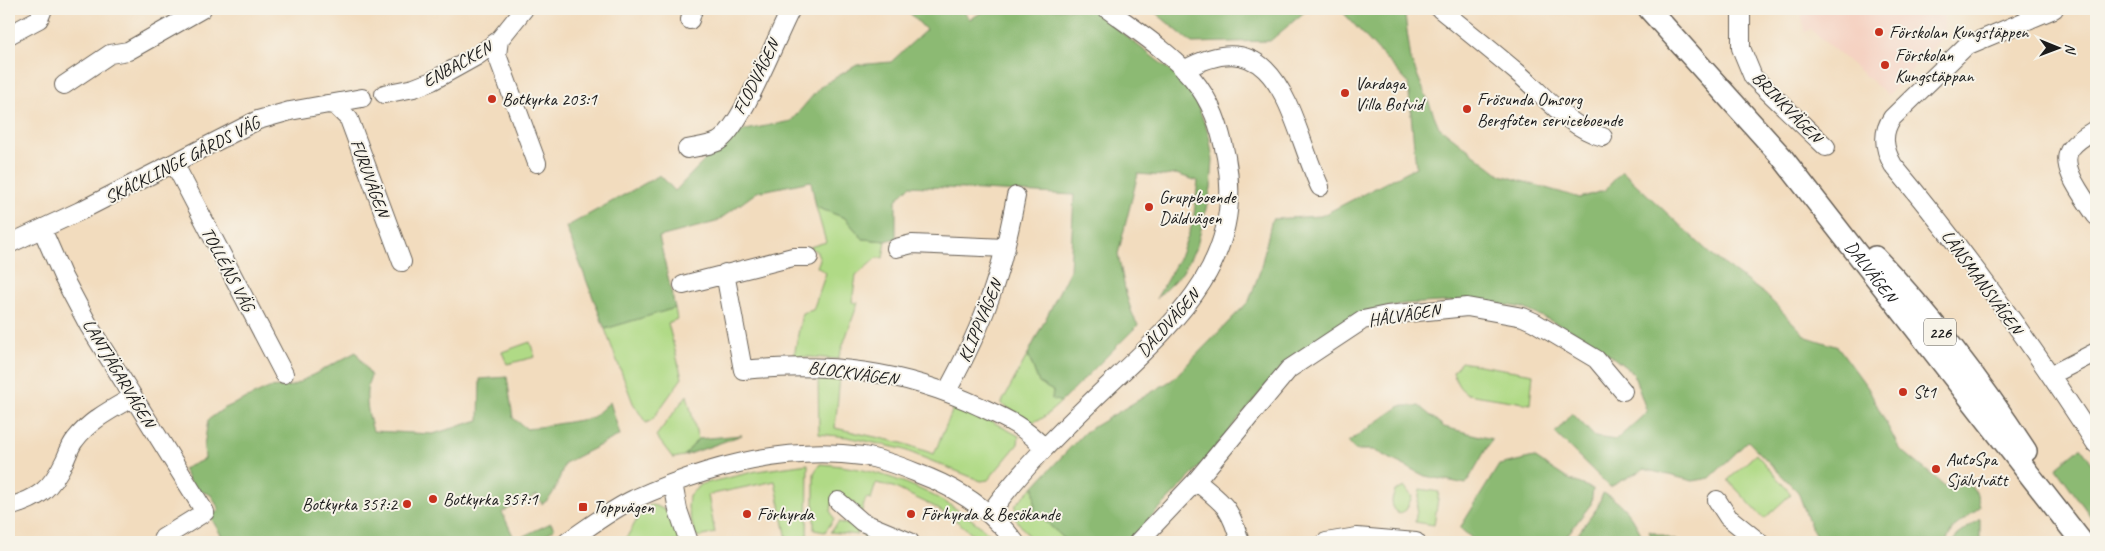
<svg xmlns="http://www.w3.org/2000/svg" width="2105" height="551" font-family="Caveat,sans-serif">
  <rect width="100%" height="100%" fill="#f7f3e8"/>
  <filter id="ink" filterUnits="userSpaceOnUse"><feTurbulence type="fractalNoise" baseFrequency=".02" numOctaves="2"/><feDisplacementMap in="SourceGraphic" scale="10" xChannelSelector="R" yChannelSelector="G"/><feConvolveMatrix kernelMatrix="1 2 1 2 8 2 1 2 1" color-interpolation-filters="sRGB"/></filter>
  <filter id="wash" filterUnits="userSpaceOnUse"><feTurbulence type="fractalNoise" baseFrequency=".0096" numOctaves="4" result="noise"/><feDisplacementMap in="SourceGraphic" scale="20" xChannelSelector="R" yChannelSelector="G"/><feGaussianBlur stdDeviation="1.12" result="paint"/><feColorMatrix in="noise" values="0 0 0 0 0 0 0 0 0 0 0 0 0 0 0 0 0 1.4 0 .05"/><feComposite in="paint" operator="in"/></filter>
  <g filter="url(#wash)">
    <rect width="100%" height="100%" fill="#f2dcbe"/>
    <path fill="#f5d2c2" d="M 1801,9 L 1943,9 L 1945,35 L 1888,95 L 1811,30 L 1804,32 Z"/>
    <path fill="#b0da86" stroke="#667b51" d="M 816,207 L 845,218 L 863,239 L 886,241 L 883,258 L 876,258 L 856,276 L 852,302 L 858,303 L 838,359 L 794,356 L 802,313 L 813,310 L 826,273 L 817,267 L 820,259 L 817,252 L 810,247 L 826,242 Z
      M 675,308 L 677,319 L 668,323 L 682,378 L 652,420 L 646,423 L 633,403 L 605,329 Z
      M 530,342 L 535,357 L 507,364 L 502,352 Z
      M 1028,354 L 1039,383 L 1053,391 L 1052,399 L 1061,402 L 1043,418 L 1032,422 L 1001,404 Z
      M 1461,362 L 1533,374 L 1530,404 L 1468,394 C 1459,389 1456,382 1453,372 Z
      M 818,375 L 840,377 L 835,428 L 902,443 L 934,454 L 956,402 L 1019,436 L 1018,444 L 988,480 L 981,481 L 902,449 L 847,437 L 819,434 Z
      M 687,395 L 698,439 L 684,456 L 673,458 L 656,436 Z
      M 1756,454 L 1791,494 L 1764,519 L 1728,480 Z
      M 808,464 L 807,542 L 771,542 L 787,539 L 775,481 L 708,495 L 715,533 L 700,537 L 695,535 L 688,508 L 689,495 L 702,484 L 757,471 Z
      M 820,464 C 888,468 950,497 999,542 L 983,542 L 954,519 L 933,506 L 893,487 L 876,483 L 871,499 L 866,498 L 861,513 L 854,503 L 844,497 L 832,504 L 831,512 L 834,519 L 825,532 L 814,530 L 814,473 Z
      M 1034,486 L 1035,512 L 1068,542 L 1033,542 L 1015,518 L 1016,504 Z
      M 1405,487 L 1412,497 L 1406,510 L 1399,514 L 1393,509 L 1392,500 L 1395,491 Z
      M 1420,489 L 1439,492 L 1434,525 L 1415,522 Z
      M 651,505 C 672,508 676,525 681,542 L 624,542 L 643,509 Z
      M 839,522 L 858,528 L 857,535 L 830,532 Z
      M 865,531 L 882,536 L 879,542 L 863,542 Z"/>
    <path fill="#8cba73" stroke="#546b48" d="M 906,9 L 961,9 L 970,19 L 988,9 L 1091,9 L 1171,71 L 1193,94 L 1209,135 L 1213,160 L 1211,188 L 1197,246 L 1182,273 L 1156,299 L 1181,255 L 1193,222 L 1198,181 L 1176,174 L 1164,176 L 1138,174 L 1118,254 L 1126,294 L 1133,316 L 1138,325 L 1061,402 L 1052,399 L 1053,391 L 1039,383 L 1028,354 L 1070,270 L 1074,195 L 910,186 L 896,200 L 896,238 L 886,241 L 863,239 L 845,218 L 816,207 L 811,181 L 757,192 L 716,222 L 659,237 L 675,308 L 605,329 L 566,227 L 660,175 L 675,191 L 731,133 L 791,121 L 821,86 L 857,65 L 891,62 L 926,30 Z
      M 1151,9 L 1308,9 L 1270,41 L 1192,43 Z
      M 1340,9 L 1404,9 L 1411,60 L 1439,127 L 1501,175 L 1580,198 L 1605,190 L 1622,171 L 1714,257 L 1766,295 L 1807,337 L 1838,347 L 1868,388 L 1899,448 L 1950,490 L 1962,475 L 1976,492 L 1980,507 L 1953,528 L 1946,542 L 1820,542 L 1811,527 L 1798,492 L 1748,441 L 1710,478 L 1693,481 L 1644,469 L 1610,487 L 1555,433 L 1572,413 L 1595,437 L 1616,440 L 1647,412 L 1633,373 L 1588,338 L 1523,308 L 1478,300 L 1403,304 L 1365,311 L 1288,359 L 1193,474 L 1127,542 L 1068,542 L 1035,512 L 1034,486 L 1085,432 L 1172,380 L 1249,301 L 1260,271 L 1272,219 L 1321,216 L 1416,167 L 1408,83 Z
      M 356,352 L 371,376 C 363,393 368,414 373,431 L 433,434 L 479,420 L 480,379 L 507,377 L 513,418 L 527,429 L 592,418 L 610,402 L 620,435 L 565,463 C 559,476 556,497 542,504 L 537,495 L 502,512 L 515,540 L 551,523 L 554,529 L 536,542 L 225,542 L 211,518 L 219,509 L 211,495 L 193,488 L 183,469 L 205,459 L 204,446 L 208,420 L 223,409 L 269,388 L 292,386 Z
      M 1400,406 L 1419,406 L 1444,427 L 1492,439 L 1466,484 L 1425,476 L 1373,450 L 1355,450 L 1348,442 Z
      M 742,435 L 684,456 L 698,439 Z
      M 2081,447 L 2096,469 L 2096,524 L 2056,468 Z
      M 1534,457 L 1566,478 L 1593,489 L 1591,504 L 1562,542 L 1476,542 L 1460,528 L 1499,465 Z
      M 1603,493 C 1622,501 1638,523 1644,542 L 1572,542 L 1597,508 Z
      M 1980,519 L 1980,542 L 1953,542 L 1957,535 Z
      M 1649,531 L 1680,542 L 1653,542 Z"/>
  </g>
  <g filter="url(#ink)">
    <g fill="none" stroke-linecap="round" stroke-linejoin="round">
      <g stroke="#675f55" stroke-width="20">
        <path id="minor" d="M 1440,9 C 1466,30 1492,51 1518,73 C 1545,96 1568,127 1603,137
          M 1741,9 L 1741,48 L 1753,77 L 1826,147
          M 2054,9 L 1966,46 L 1892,118 C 1881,134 1884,149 1893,165 C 1967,253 2034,348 2096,444
          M 690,20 L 693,9
          M 9,35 L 39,19 L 43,9
          M 499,40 L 497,55 L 537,163
          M 1184,70 C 1281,16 1290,123 1320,187
          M 64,85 L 110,54 L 128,51 L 202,9
          M 384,94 L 414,88 L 432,81 L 477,56 L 499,40 L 524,9
          M 327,104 L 335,105 L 349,119 L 402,262
          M 2096,129 C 2088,134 2077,140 2071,148 C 2057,166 2086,200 2096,216
          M 687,149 C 696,147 708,146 717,142 C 741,130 777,35 791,9
          M 174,163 L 284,374
          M 42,229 L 63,277 L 89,326 L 205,512 L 163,538 L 161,542
          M 9,244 L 80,211 L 258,120 L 290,111 L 362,98
          M 896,248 L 912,244 L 1006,248
          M 725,273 L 743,370 C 830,362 902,370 981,407 C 1007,419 1025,427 1044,448
          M 683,285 L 793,257 L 809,257
          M 2051,375 L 2096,352
          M 947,391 C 985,322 1002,273 1016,196
          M 1196,481 C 1224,504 1230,506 1240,542
          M 673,483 L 678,510 L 689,542
          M 1717,500 L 1728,517 L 1759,542
          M 838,501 L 862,522 L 910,542
          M 9,507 C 40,498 51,489 65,460 C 68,454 70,446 75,440 C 90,420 112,409 133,397
          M 990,513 C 1021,470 1059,433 1097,396 C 1167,329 1247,266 1226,157 C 1220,127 1212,102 1192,78 C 1168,51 1136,30 1107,9
          M 567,542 C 589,527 611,510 634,499 C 705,467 785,445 863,456 C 881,459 900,466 917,473 C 955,487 991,510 1015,542
          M 1138,542 L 1196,481 L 1289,369 L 1363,320 L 1387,315 L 1467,307 L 1523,317 L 1534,322 L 1596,359 L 1623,391
          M 1326,542 L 1357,537 L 1416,542"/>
      </g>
      <g stroke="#675f55" stroke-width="24">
        <g id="major">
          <path id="s1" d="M 1649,9 L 1781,156 L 2082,542"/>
          <path d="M 1875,257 C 1932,317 1981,382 2026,451"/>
        </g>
      </g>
      <use href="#minor" stroke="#fff" stroke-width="18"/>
      <use href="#major" stroke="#fff" stroke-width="21"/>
    </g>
  </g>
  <g fill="#c8321e" stroke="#f7f3e8" stroke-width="2">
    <circle cx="1879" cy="32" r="5"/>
    <circle cx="1885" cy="65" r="5"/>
    <circle cx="1345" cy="93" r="5"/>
    <circle cx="492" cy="99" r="5"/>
    <circle cx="1467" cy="109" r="5"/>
    <circle cx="1149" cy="207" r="5"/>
    <circle cx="1903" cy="392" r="5"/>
    <circle cx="1936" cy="469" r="5"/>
    <circle cx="433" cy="499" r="5"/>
    <circle cx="407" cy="504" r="5"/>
    <rect x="578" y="502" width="10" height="10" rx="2.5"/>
    <circle cx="747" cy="514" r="5"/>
    <circle cx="911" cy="514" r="5"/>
  </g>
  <g text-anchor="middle" stroke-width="4" stroke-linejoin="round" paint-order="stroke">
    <rect fill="#f7f3e8" stroke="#5e5c59" stroke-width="1" x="1924" y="318.5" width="32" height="27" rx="4"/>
    <g font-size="16" font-weight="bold" fill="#1c1c1c">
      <text x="1940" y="338">226</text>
    </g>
    <g font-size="18" fill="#1c1c1c" stroke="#f7f3e8" text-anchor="start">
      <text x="1889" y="38">Förskolan Kungstäppen</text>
      <text x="1895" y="61">Förskolan<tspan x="1895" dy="21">Kungstäppan</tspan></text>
      <text x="1355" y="89">Vardaga<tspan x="1355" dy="21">Villa Botvid</tspan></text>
      <text x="502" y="105">Botkyrka 203:1</text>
      <text x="1477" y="105">Frösunda Omsorg<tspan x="1477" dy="21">Bergfoten serviceboende</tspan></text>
      <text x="1159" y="203">Gruppboende<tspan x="1159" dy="21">Däldvägen</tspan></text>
      <text x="1913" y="398">St1</text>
      <text x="1946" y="465">AutoSpa<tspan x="1946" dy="21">Självtvätt</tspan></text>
      <text x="443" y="505">Botkyrka 357:1</text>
      <text x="397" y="510" text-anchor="end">Botkyrka 357:2</text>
      <text x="593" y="513">Toppvägen</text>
      <text x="757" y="520">Förhyrda</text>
      <text x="921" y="520">Förhyrda &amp; Besökande</text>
    </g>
    <g font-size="18" fill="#1c1c1c" stroke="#f7f3e8">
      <text transform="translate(457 64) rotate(-29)" y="6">ENBACKEN</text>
      <text transform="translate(756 77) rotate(-63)" y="6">FLODVÄGEN</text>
      <text transform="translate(1787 107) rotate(46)" y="6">BRINKVÄGEN</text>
      <text transform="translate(182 160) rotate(-27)" y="6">SKÄCKLINGE GÅRDS VÄG</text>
      <text transform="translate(370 178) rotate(70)" y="6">FURUVÄGEN</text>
      <text transform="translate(228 269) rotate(62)" y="6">TOLLÉNS VÄG</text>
      <text dy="6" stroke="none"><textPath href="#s1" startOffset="344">DALVÄGEN</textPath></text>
      <text transform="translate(1982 282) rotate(54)" y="6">LÄNSMANSVÄGEN</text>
      <text transform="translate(1404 315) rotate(-9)" y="6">HÅLVÄGEN</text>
      <text transform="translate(980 321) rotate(-67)" y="6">KLIPPVÄGEN</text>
      <text transform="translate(1168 323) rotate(-48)" y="6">DÄLDVÄGEN</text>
      <text transform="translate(119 373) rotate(59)" y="6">LANTJÄGARVÄGEN</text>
      <text transform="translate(853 373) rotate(8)" y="6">BLOCKVÄGEN</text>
    </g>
  </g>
  <rect width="2105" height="551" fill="none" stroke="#f7f3e8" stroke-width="30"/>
  <g transform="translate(2058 48) rotate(91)" stroke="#f7f3e8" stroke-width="4" paint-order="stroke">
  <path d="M0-4L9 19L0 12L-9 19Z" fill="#1c1c1c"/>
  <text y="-8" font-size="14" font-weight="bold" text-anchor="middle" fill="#1c1c1c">N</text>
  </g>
</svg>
